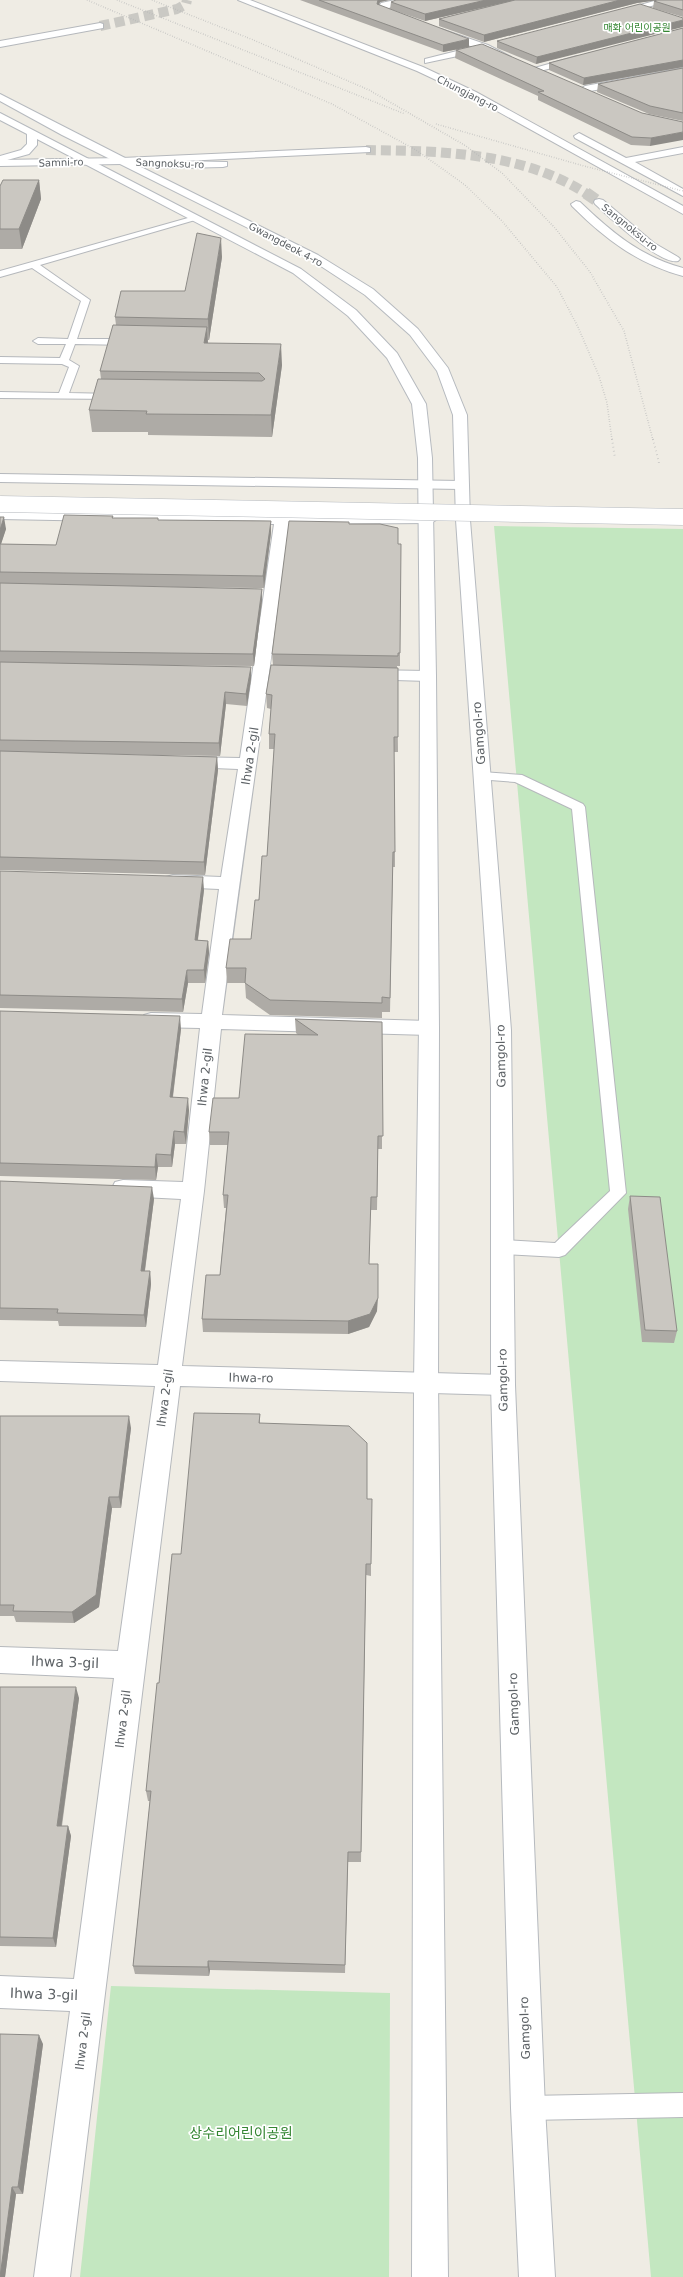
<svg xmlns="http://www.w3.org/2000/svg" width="683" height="2277" font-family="'DejaVu Sans','Noto Sans KR',sans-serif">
  <rect width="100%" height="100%" fill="#efece4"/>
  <path fill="#c3e7c0" d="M 494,526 L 683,529 L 683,2277 L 651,2277 Z
    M 111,1986 L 390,1993 L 389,2277 L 80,2277 Z"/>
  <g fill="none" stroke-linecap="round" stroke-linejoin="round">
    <path stroke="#cac9c4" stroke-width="10" stroke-dasharray="10 5" stroke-linecap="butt" d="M 100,26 L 177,9 L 186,4 L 187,0
      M 366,150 C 441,151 522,152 587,194"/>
    <path stroke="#cac9c4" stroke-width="12" stroke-dasharray="12 6" stroke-linecap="butt" d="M 586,193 L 599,202"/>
    <g stroke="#b5b8bc" stroke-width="2">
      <path id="service" d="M 195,216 L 202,218 L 40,265 L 90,300 L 77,339 L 130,339 L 135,342 L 130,345 L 75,344 L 69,360 L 79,366 L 69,393 L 114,394 L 119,397 L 117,399 L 0,398 L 0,392 L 59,393 L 69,367 L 62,364 L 0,363 L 0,357 L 60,358 L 66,344 L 38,344 L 33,341 L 38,338 L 68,339 L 81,301 L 32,268 L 0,277 L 0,271 Z
        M 482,772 L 522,775 L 583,804 L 585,807 L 626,1193 L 565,1255 L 559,1257 L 502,1254 L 496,1252 L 494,1247 L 496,1242 L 502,1240 L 555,1243 L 610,1191 L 572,809 L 515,782 L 477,779 L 476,776 Z
        M 683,2093 L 683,2117 L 528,2120 L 519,2117 L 516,2108 L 519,2099 L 528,2096 Z"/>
    </g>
    <g stroke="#b5b8bc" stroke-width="2">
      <path id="minor" d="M 395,0 L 411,0 L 386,9 L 408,17 L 408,21 L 402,21 L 377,10 L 381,3 Z
        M 658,0 L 673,0 L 615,16 L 611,13 Z
        M 441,29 L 488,45 L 511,57 L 506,60 L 481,51 L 425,63 L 425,59 L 473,47 L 438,34 L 438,30 Z
        M 577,56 L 582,59 L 580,61 L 536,72 L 531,69 Z
        M 683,68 L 683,74 L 585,92 L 580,89 L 585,86 Z
        M 0,474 L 461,481 L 468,485 L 461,489 L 0,482 Z
        M 0,511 L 282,516 L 431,515 L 438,519 L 431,523 L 289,524 C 268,689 243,850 222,1015 L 429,1021 L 436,1023 L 439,1028 L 436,1033 L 429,1035 L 221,1029 L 204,1191 L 182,1366 L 503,1375 L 512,1378 L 515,1385 L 512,1392 L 503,1395 L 180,1386 L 70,2277 L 34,2277 L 70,2011 L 0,2008 L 0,1976 L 74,1979 L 114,1678 L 0,1673 L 0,1647 L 118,1651 L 155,1386 L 0,1381 L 0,1361 L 158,1365 L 181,1199 L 123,1196 L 115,1194 L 112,1188 L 115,1182 L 123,1180 L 183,1182 L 200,1028 L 151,1027 L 144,1025 L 141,1020 L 144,1015 L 151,1013 L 202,1014 L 219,889 L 173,887 L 166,885 L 164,881 L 166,877 L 173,875 L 221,877 L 238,769 L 189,767 L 183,766 L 180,762 L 183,758 L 189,757 L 240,758 L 274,524 L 0,519 Z
        M 367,670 L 428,671 L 434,672 L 436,676 L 434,680 L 428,681 L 361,679 L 359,675 L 361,671 Z"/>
    </g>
    <g stroke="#b5b8bc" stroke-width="2">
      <path id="tertiary" d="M 238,0 L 250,0 L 423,67 L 476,92 L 683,206 L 683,214 L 470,96 L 417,71 Z
        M 100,23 L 103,24 L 103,28 L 0,47 L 0,41 Z
        M 579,133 L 626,158 L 683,147 L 683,153 L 635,162 L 683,189 L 683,196 L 575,138 L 574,136 Z
        M 366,147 L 370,148 L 370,152 L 122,164 L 0,166 L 0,160 L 122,158 Z
        M 599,199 L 603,200 L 654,243 L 678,257 L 680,259 L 678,261 C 661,266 609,217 595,204 L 594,202 L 595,200 Z
        M 576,201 L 580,202 C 610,231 641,257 683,268 L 683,276 C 638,264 605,239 572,206 L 571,204 Z"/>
    </g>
    <g stroke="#b6babf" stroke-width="2">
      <path id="secondary" d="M 0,94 L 129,160 L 227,162 L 227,166 L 223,167 L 179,168 L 139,166 L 318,255 L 373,289 L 418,329 L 448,368 L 467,415 L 470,520 L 511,1030 L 515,1385 L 545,2108 L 555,2277 L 519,2277 L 511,2108 L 491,1385 L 491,1030 L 456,520 L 453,415 L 437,371 L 410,335 L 365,295 L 310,259 L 62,135 L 0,101 Z
        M 0,113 L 301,269 L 356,310 L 397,353 L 426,404 L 432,458 L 436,676 L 439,1028 L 438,1382 L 448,2277 L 412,2277 L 414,1382 L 419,1028 L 420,676 L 418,458 L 412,404 L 387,358 L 348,316 L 293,273 L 37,139 L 37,145 L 29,154 L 0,162 L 0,156 L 21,150 L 27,144 L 27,134 L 0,120 Z"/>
    </g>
    <use href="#service" fill="#fff" fill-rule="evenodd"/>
    <use href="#minor" fill="#fff" fill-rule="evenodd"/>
    <use href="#tertiary" fill="#fff" fill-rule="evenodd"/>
    <use href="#secondary" fill="#fff" fill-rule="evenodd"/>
    <path stroke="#b3b4b5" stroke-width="1.5" stroke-dasharray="0.5 2" stroke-linecap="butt" d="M 87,0 L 332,104 L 416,150 L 465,185 L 502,221 L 557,287 L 578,327 L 599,376 L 607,403 L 612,440
      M 117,0 L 405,114
      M 152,0 L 251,39 L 369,90 L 466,146 L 502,173 L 555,228 L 590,272 L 624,331 L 653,440
      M 436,124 L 584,166 L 683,191"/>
    <path stroke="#b3b4b5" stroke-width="2" stroke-dasharray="0.5 3.5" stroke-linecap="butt" d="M 612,439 L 615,458
      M 653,439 L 659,463"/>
    <g stroke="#b6babf" stroke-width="17" stroke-linecap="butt">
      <path id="secondary-bridge" d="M 0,504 L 683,517"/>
    </g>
    <use href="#secondary-bridge" stroke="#fff" stroke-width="16"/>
  </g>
  <path fill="#aeaba6" d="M 300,0 L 389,0 L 380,2 L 379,5 L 469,47 L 443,52 Z
    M 396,0 L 683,0 L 683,17 L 653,8 L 654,1 L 655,0 L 637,3 L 484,42 L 439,26 L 439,19 L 515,0 L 425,21 L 390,9 L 391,2 Z
    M 683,18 L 536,64 L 497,48 L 497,41 Z
    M 683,28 L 683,67 L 583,85 L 549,70 L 549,63 Z
    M 456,50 L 642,113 L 683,122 L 650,146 L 631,145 L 538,100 L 538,96 L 455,58 Z
    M 683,68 L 683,121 L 649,114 L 597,92 L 598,84 Z
    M 39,180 L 41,199 L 22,249 L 0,249 L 0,186 Z
    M 222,257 L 209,340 L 208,340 L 208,343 L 282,365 L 272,437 L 148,435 L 148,432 L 92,432 L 89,410 L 101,379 L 100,371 L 116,325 L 115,317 L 185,291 Z
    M 113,516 L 113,518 L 158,520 L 271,521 L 271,533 L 264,588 L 94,586 L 262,589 L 262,601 L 254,666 L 132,665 L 251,667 L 251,679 L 247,706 L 226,704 L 220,756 L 90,754 L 217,757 L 218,770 L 205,875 L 0,870 L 0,517 L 6,529 L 1,544 L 56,545 Z
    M 349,524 L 400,653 L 400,666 L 397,666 L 397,668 L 398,752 L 394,752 L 395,852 L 395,867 L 393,867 L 390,1012 L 382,1012 L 382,1018 L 270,1015 L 246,998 L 245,983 L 227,983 L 226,968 L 251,939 L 267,856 L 274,749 L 269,749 L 269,734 L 271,709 L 267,708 L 266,694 L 273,665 L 272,654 Z
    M 0,871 L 204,890 L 198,940 L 208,941 L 209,953 L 205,983 L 188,983 L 183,1012 L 0,1008 Z
    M 0,1011 L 181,1029 L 173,1097 L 189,1110 L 186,1144 L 175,1144 L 172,1167 L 158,1167 L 156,1180 L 0,1176 Z
    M 295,1019 L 382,1022 L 382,1149 L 378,1149 L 377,1210 L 370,1210 L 369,1264 L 377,1311 L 369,1327 L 348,1334 L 203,1332 L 202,1319 L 220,1275 L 226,1208 L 224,1208 L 223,1195 L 228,1145 L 210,1145 L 209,1132 L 239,1098 L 298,1035 L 296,1033 Z
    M 0,1181 L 154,1199 L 145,1271 L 150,1271 L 151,1284 L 146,1327 L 59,1326 L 58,1321 L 0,1320 Z
    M 630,1196 L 677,1331 L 674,1343 L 642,1342 L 628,1209 Z
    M 260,1414 L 260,1423 L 367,1499 L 371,1564 L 371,1576 L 366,1575 L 361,1862 L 348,1862 L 345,1973 L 210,1970 L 209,1976 L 135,1974 L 133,1966 L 150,1801 L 148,1801 L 146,1791 L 159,1683 L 181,1554 Z
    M 0,1416 L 131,1428 L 121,1508 L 112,1508 L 99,1607 L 74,1623 L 16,1622 L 14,1616 L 0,1616 Z
    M 0,1687 L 79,1698 L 62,1826 L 68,1826 L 71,1836 L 56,1947 L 0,1946 Z
    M 0,2034 L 43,2044 L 23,2194 L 16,2194 L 5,2277 L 0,2277 Z"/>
  <path fill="#8d8b87" d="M 378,0 L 389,0 L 380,2 L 376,11 L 377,4 Z
    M 486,0 L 515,0 L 425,21 L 425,14 Z
    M 620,0 L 659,0 L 637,3 L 484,42 L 484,35 Z
    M 683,20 L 683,27 L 536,64 L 537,57 Z
    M 469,39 L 469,47 L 443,52 L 443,45 Z
    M 683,60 L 683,67 L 583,85 L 584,78 Z
    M 683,132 L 683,140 L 650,146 L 651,138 Z
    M 39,180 L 41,199 L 22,249 L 19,229 Z
    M 221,238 L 222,257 L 209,340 L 208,319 Z
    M 207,327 L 208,347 L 204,343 Z
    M 281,344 L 282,365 L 272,437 L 271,415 Z
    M 4,517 L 6,529 L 0,547 L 0,530 Z
    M 271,521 L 271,533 L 264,588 L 263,576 Z
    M 262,589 L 262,601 L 254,666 L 253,654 Z
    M 251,667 L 251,679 L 247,706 L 246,694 Z
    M 225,692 L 226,704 L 220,756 L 219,743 Z
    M 217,757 L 218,770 L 205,875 L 204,862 Z
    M 203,877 L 204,890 L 196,953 L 195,940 Z
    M 208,941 L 209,953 L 205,983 L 204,970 Z
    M 187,970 L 188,983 L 183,1012 L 182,999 Z
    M 180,1016 L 181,1029 L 171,1110 L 170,1097 Z
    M 188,1098 L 189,1110 L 186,1144 L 184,1132 Z
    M 174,1131 L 175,1144 L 172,1167 L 171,1155 Z
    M 156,1154 L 158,1167 L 156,1180 L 155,1167 Z
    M 152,1187 L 154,1199 L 143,1284 L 141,1271 Z
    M 150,1271 L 151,1284 L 146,1327 L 144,1315 Z
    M 378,1298 L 377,1311 L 369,1327 L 348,1334 L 348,1321 Z
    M 129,1416 L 131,1428 L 121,1508 L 119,1497 Z
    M 109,1497 L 112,1508 L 99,1607 L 74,1623 L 72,1612 Z
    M 76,1687 L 79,1698 L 60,1836 L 57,1826 Z
    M 68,1826 L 71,1836 L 56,1947 L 53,1938 Z
    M 208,1961 L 210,1970 L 209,1976 L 208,1967 Z
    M 39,2035 L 43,2044 L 23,2194 L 18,2187 Z
    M 12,2187 L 16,2194 L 5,2277 L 0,2277 Z"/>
  <path fill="#cac7c1" stroke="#8d8b87" d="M 319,0 L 378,0 L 377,4 L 469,39 L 443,45 Z
    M 396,0 L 486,0 L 425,14 L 391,2 Z
    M 515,0 L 620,0 L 484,35 L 439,19 Z
    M 657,0 L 683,0 L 683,10 L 654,1 Z
    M 640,4 L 683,18 L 683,20 L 537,57 L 497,41 Z
    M 683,28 L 683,60 L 584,78 L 549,63 Z
    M 482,44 L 642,113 L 683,122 L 683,132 L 651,138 L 632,137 L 538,92 L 544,91 L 456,50 Z
    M 683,68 L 683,113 L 650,106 L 598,84 Z
    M 3,180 L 39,180 L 19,229 L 0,229 L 0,186 Z
    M 197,233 L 221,238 L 208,319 L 115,317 L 121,291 L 185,291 Z
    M 113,325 L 207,327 L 204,343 L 281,344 L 271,415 L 146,414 L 147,411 L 89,410 L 98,379 L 262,381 L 265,379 L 259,373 L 100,371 Z
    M 64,515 L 113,516 L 112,518 L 158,518 L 158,520 L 271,521 L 263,576 L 0,572 L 0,544 L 56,545 Z
    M 0,517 L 4,517 L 0,530 Z
    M 289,521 L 349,522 L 349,524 L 380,524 L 398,528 L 398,544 L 401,544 L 400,653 L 398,653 L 398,656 L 272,654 Z
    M 0,583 L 262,589 L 253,654 L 0,651 Z
    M 0,662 L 251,667 L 246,694 L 225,692 L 219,743 L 0,740 Z
    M 271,665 L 398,668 L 398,737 L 394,737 L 395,852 L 393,852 L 390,998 L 382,997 L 382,1003 L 270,1000 L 245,983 L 246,968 L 226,968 L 230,939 L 251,939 L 255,900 L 259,900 L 262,856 L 267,856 L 275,734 L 269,734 L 272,695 L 266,694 Z
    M 0,751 L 217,757 L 204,862 L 0,857 Z
    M 0,871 L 203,877 L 195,940 L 208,941 L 204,970 L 187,970 L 182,999 L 0,995 Z
    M 0,1011 L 180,1016 L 170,1097 L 188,1098 L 184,1132 L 174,1131 L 171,1155 L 156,1154 L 155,1167 L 0,1163 Z
    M 295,1019 L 382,1022 L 383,1136 L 378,1136 L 377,1197 L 371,1197 L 369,1264 L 378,1264 L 378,1298 L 370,1314 L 348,1321 L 202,1319 L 206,1275 L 220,1275 L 228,1195 L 223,1195 L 229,1132 L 209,1132 L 213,1098 L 239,1098 L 245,1034 L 318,1035 Z
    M 0,1181 L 152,1187 L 141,1271 L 150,1271 L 144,1315 L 57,1313 L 58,1309 L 0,1308 Z
    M 630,1196 L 660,1197 L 677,1331 L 645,1330 Z
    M 194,1413 L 260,1414 L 259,1423 L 349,1426 L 367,1443 L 367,1499 L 372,1499 L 371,1564 L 366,1564 L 361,1852 L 348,1852 L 345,1965 L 208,1961 L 208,1967 L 133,1966 L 151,1791 L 146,1791 L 157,1683 L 159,1683 L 172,1554 L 181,1554 Z
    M 0,1416 L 129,1416 L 119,1497 L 109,1497 L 96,1595 L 72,1612 L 13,1611 L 14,1605 L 0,1605 Z
    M 0,1687 L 76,1687 L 57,1826 L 68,1826 L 53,1938 L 0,1937 Z
    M 0,2034 L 39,2035 L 18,2187 L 12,2187 L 0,2277 Z"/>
  <g text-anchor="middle" stroke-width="3.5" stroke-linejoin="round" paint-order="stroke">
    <g font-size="10" fill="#348632" stroke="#fff">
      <text x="637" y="31">매화 어린이공원</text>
    </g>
    <g font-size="10" fill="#5c6165" stroke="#fff">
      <text transform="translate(468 93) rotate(27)" y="4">Chungjang-ro</text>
      <text transform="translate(61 162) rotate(-2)" y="4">Samni-ro</text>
      <text transform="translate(170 163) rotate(2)" y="4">Sangnoksu-ro</text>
      <text transform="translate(630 227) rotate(39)" y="4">Sangnoksu-ro</text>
      <text transform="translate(286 244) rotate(28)" y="4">Gwangdeok 4-ro</text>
    </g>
    <g font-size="12" fill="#5c6165" stroke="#fff">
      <text transform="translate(479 733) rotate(-94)" y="4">Gamgol-ro</text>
      <text transform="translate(250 756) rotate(-81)" y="4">Ihwa 2-gil</text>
      <text transform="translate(501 1056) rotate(-91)" y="4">Gamgol-ro</text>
      <text transform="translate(205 1077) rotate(-84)" y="4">Ihwa 2-gil</text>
      <text transform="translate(251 1378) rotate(1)" y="4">Ihwa-ro</text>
      <text transform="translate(503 1380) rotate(-91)" y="4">Gamgol-ro</text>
      <text transform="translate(165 1398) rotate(-82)" y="4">Ihwa 2-gil</text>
      <text transform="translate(514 1704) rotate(-92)" y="4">Gamgol-ro</text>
      <text transform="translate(123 1719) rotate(-83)" y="4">Ihwa 2-gil</text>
      <text transform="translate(525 2028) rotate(-92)" y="4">Gamgol-ro</text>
      <text transform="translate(83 2041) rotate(-83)" y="4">Ihwa 2-gil</text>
    </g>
    <g font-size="14" fill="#5c6165" stroke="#fff">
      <text transform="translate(65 1662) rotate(2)" y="5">Ihwa 3-gil</text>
      <text transform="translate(44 1994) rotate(2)" y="5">Ihwa 3-gil</text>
    </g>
    <g font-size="14" fill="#348632" stroke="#fff">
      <text x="241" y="2138">상수리어린이공원</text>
    </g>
  </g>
</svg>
